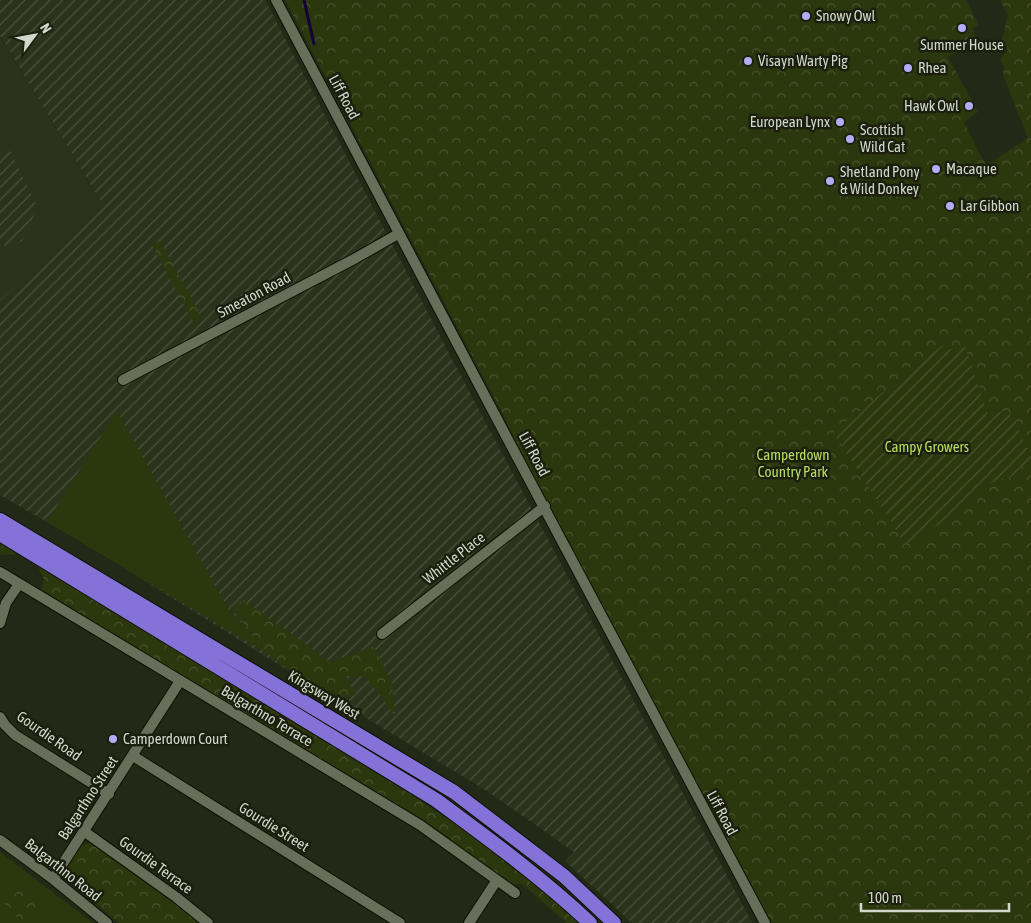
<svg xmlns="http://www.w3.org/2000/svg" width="1031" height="923" font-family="'Asap Condensed',sans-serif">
  <defs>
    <pattern id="industrial-furrows" width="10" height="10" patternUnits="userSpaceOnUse" patternTransform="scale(1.25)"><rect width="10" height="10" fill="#2c331c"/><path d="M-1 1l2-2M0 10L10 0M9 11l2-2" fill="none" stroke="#4a503c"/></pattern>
    <pattern id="forest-crowns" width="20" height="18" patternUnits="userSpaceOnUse" patternTransform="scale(1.25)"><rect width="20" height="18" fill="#2b370d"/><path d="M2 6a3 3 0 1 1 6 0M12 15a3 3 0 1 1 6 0" fill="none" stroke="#49532f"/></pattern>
    <pattern id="garden-furrows" width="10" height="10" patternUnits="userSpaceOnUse" patternTransform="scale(1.25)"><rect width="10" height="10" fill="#2b370d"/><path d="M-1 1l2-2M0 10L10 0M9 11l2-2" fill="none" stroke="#49532f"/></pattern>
  </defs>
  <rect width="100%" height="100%" fill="#232917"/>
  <path fill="#2c331c" d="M 0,37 L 104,208 L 0,300 Z"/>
  <path fill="url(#industrial-furrows)" d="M 0,0 L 265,0 L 452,359 L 752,923 L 632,923 L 565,861 L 574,852 L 487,791 L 308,683 L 89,546 L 0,495 L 0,300 L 104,207 L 0,36 Z
    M 10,150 L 37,207 L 29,229 L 22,241 L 7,250 L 0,238 L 0,156 Z"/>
  <path fill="#2b370d" d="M 117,411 L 227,607 L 269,654 L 47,522 Z
    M 0,852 L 93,923 L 0,923 Z"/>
  <path fill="url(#forest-crowns)" d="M 285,0 L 966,0 L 979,25 L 972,29 L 978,40 L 948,57 L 978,112 L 964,122 L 982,158 L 987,165 L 1028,138 L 1003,75 L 1004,66 L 1000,59 L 1008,50 L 1002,39 L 1008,15 L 1000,0 L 1031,0 L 1031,923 L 770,923 L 603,607 L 585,582 L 545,506 L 504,416 Z
    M 160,241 L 201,316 L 194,323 L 152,245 Z
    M 0,543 L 0,544 L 19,554 L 0,555 Z
    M 38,566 C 134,624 230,682 325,741 C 414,796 503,850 579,923 L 567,923 L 522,884 L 509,884 L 467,852 L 422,823 L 40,592 L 44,580 Z
    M 244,600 L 330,662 L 374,646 L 392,684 L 395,716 L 366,677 L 346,676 L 356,695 L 329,696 L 272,658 L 231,607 Z
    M 93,842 L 173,899 L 202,923 L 119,923 L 69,882 L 66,876 L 68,870 L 66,868 L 81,846 Z
    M 17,888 C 32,893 42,908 31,923 L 23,923 L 0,899 L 0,895 L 7,890 Z"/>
  <path fill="url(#garden-furrows)" d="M 943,345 L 956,352 L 965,346 L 988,415 L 1008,410 L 1031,455 L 1031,460 L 1011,477 L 990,483 L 972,500 L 910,545 L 902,539 L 833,432 Z"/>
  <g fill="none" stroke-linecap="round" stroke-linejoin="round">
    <path stroke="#15023a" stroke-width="3" d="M 304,0 L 314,44"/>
    <g stroke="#0d1103" stroke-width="12">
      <path id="minor" d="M 276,0 C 437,309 602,615 765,923
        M 123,380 L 356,258 L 398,234
        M 0,572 L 420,825 L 515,893
        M 0,623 L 6,603 L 19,584
        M 382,634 L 545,506
        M 0,717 L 5,725 L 15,735 L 109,794
        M 133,756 L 400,923
        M 85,832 L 176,897 L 208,923
        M 0,840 L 53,879 L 107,923
        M 53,879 L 180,681
        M 469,923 L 497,880"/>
    </g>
    <g stroke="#0d1103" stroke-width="16">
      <path id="highway" d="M 0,520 L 454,792 L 564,876 L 614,923
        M 0,534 L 436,800 C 489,839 542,878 590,923"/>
    </g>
    <use href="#minor" stroke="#676e5a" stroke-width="10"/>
    <use href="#highway" stroke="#8472d8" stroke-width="14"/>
  </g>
  <g fill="#b5acf8" stroke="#1a1f0e" stroke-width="2">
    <circle cx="806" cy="16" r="5"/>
    <circle cx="962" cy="28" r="5"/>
    <circle cx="748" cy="61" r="5"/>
    <circle cx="908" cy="68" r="5"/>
    <circle cx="969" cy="106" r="5"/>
    <circle cx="840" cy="122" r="5"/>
    <circle cx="850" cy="139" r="5"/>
    <circle cx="936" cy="169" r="5"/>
    <circle cx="830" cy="181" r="5"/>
    <circle cx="950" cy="206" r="5"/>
    <circle cx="113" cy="739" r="5"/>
  </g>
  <g text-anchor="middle" stroke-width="5" stroke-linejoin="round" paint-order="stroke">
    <g font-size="15" fill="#d2d6cb" stroke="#1a1f0e" text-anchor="start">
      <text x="816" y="21">Snowy Owl</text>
      <text x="962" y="50" text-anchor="middle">Summer House</text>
      <text x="758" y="66">Visayn Warty Pig</text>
      <text x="918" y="73">Rhea</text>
      <text x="959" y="111" text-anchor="end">Hawk Owl</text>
      <text x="830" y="127" text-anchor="end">European Lynx</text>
      <text x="860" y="135">Scottish<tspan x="860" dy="17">Wild Cat</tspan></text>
      <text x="946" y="174">Macaque</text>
      <text x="840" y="177">Shetland Pony<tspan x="840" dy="17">&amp; Wild Donkey</tspan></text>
      <text x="960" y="211">Lar Gibbon</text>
      <text x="123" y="744">Camperdown Court</text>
    </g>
    <g font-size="15" fill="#d2d6cb" stroke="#1a1f0e">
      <text transform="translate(344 97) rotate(62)" y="5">Liff Road</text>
      <text transform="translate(254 295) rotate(-28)" y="5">Smeaton Road</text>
      <text transform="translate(534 454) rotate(62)" y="5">Liff Road</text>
      <text transform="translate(454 558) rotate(-38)" y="5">Whittle Place</text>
      <text transform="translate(324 695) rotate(31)" y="5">Kingsway West</text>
      <text transform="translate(267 716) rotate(31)" y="5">Balgarthno Terrace</text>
      <text transform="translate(49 736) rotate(35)" y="5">Gourdie Road</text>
      <text transform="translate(88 798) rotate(-57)" y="5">Balgarthno Street</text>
      <text transform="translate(722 813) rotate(62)" y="5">Liff Road</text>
      <text transform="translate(274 827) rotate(32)" y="5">Gourdie Street</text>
      <text transform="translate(156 865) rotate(36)" y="5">Gourdie Terrace</text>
      <text transform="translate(63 870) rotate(38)" y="5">Balgarthno Road</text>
    </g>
    <g font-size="15" fill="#b8db61" stroke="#1a1f0e">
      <text x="927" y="452">Campy Growers</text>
      <text x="793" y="460">Camperdown<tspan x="793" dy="17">Country Park</tspan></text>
    </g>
  </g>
  <g transform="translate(35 35) rotate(58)" stroke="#1a1f0e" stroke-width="4" paint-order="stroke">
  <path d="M0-4L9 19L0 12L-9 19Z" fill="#d2d6cb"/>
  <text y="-8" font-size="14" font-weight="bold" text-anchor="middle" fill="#d2d6cb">N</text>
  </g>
  <path d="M861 903v8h148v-8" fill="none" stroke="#d2d6cb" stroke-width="2.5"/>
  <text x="868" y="903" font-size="15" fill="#d2d6cb" stroke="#1a1f0e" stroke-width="4" paint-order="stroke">100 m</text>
</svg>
